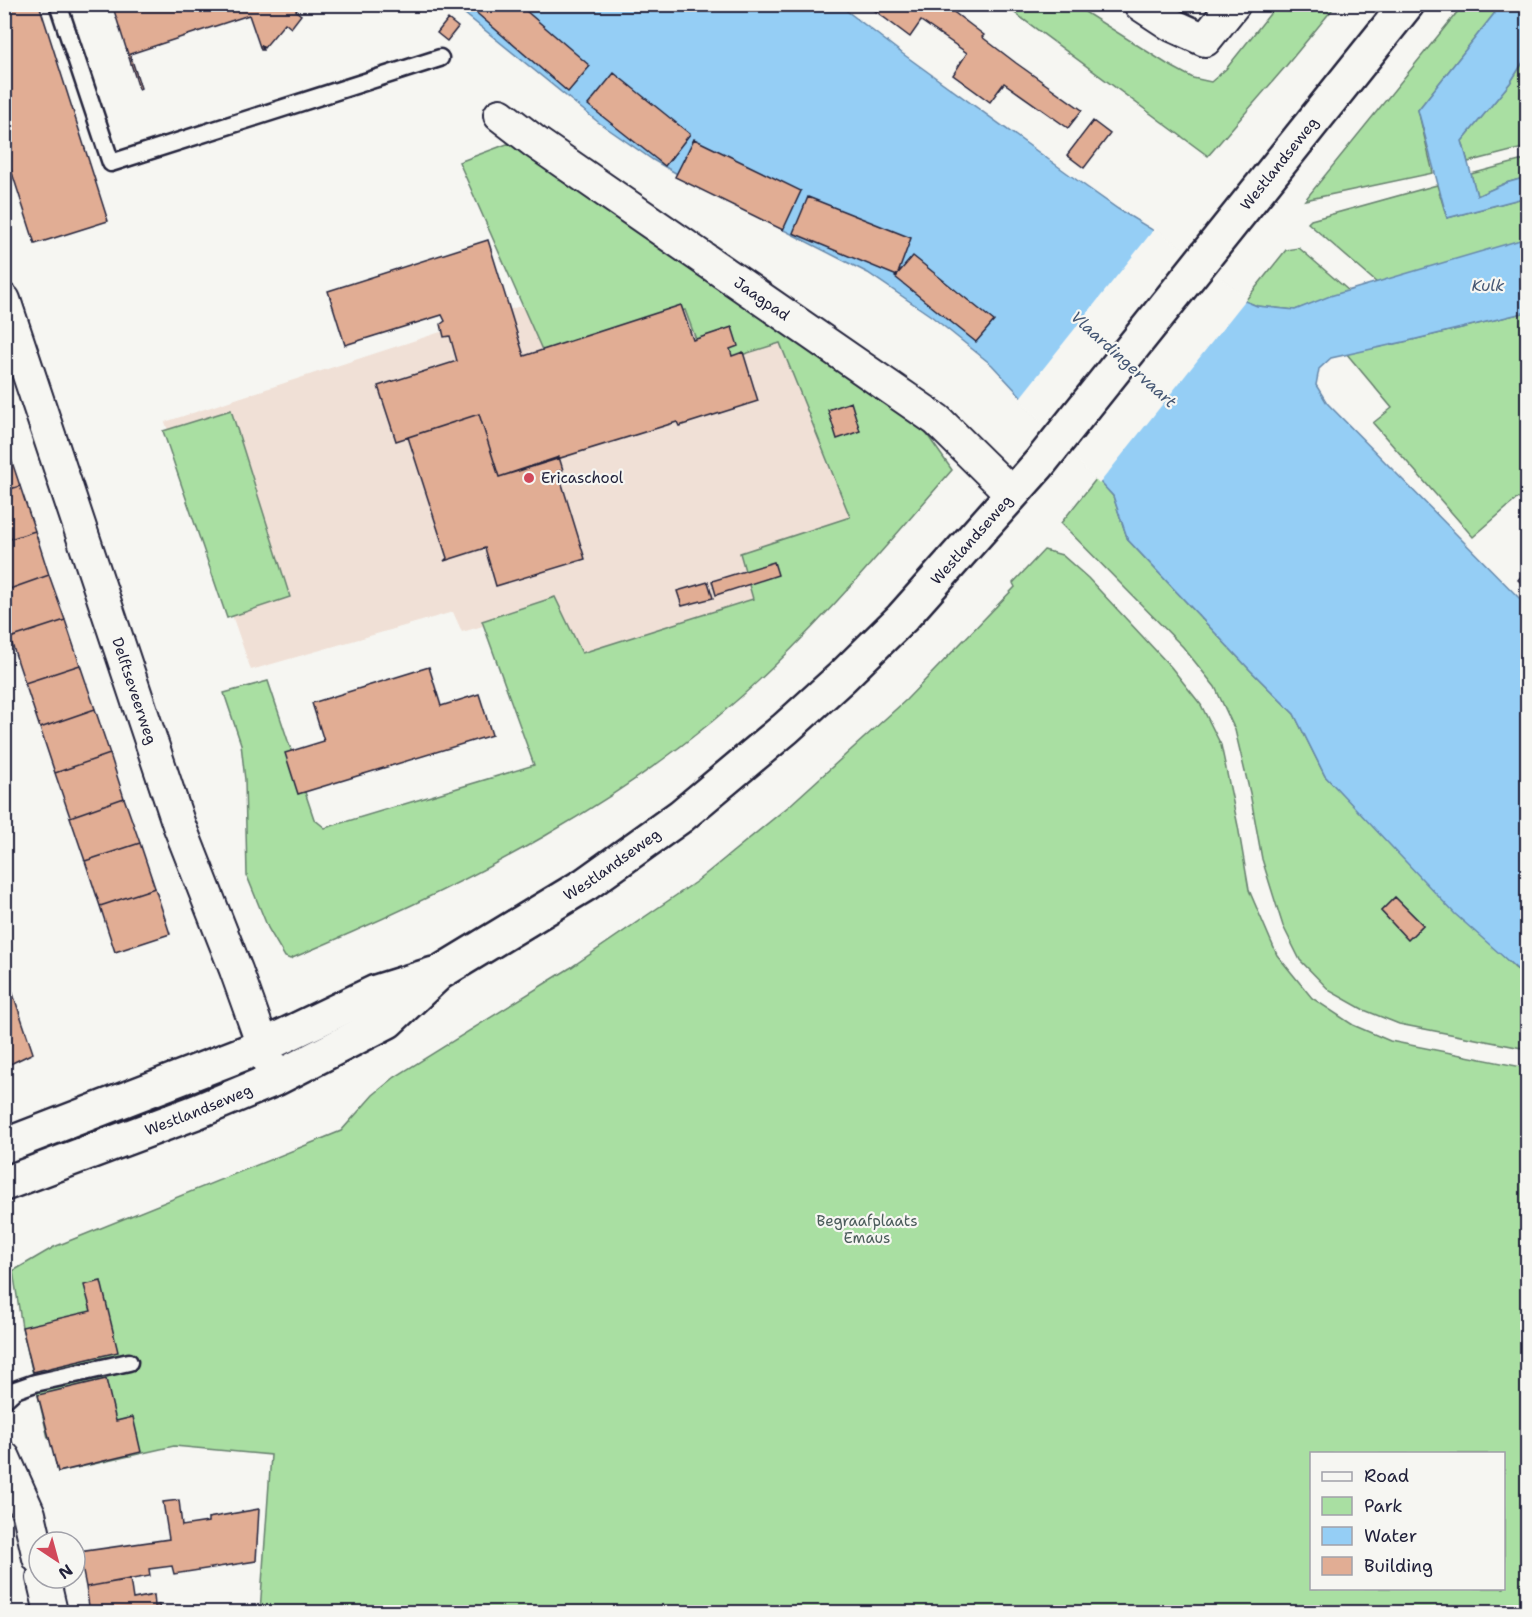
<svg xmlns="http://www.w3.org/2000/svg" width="1532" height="1617" font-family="'Shantell Sans',sans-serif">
  <rect width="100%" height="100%" fill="#f6f6f2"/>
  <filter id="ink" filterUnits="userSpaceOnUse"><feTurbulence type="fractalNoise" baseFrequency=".0167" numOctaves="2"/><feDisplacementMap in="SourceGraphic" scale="12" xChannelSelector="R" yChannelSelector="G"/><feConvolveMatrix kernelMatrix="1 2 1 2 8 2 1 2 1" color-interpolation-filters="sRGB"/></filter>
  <g filter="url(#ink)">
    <path fill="#f0e0d6" d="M 708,285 L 836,363 L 890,534 L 761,601 L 578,662 L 553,606 L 462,632 L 453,612 L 251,670 L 165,422 L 517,307 Z"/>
    <path fill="#a9dfa2" stroke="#66806e" stroke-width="1.5" fill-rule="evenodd" d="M 1004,5 L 1074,5 L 1167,64 L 1193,78 L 1211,82 L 1226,69 L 1277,5 L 1336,5 L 1286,66 L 1208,156 Z
      M 1463,5 L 1501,5 L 1418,110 L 1433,173 L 1305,200 Z
      M 1527,56 L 1527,147 L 1468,162 L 1462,141 L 1510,83 Z
      M 507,144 L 520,146 L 876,378 L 928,436 L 952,470 C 894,537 836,606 772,668 C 636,800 463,887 290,959 L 285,957 L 268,928 L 247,876 L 245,780 L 241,744 L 224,693 L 268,681 L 314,819 L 325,828 L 534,765 L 482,621 L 555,597 L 582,653 L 753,599 L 740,553 L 850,517 L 780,343 L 706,366 L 685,310 L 543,352 L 459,162 Z
      M 1527,159 L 1527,177 L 1506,183 L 1477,196 L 1471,174 Z
      M 1437,185 L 1447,218 L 1527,197 L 1527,242 L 1377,283 L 1308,223 L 1311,220 Z
      M 1299,248 L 1349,291 L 1295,310 L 1257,306 L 1245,301 L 1286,250 Z
      M 1527,312 L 1527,506 L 1518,498 L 1473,537 L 1373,423 L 1392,408 L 1346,353 L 1408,341 Z
      M 231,410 L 290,597 L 227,618 L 163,431 Z
      M 1097,478 L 1113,496 L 1128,540 L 1250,670 L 1294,714 L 1325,776 L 1515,968 L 1527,976 L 1527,1049 L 1399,1024 L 1364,1010 L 1330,991 L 1300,960 L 1283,926 L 1276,904 L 1262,859 L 1250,793 L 1235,730 L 1215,687 L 1183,647 L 1061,523 ZM 1395,897 L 1423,925 L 1408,940 L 1381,911 Z
      M 1044,550 L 1062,555 L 1088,578 L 1171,667 L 1201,705 L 1221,745 L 1238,826 L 1249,890 L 1277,955 L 1312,998 L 1353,1025 L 1390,1041 L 1527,1068 L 1527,1612 L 260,1612 L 271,1455 L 174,1446 L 58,1472 L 50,1438 L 48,1438 L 22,1327 L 13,1271 L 54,1247 L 341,1131 L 373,1095 L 395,1077 L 570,968 L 697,881 L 789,806 L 906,700 L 1015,587 L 1013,583 ZM 1312,1454 L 1504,1454 L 1504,1588 L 1312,1588 Z"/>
    <path fill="#95cef5" stroke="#6789ab" stroke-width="1.5" d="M 454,5 L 839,5 L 903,54 L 1074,178 L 1118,209 L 1151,229 L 1245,301 L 1257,306 L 1295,310 L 1330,296 L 1527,238 L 1527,312 L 1408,341 L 1331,358 L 1319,369 L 1316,385 L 1327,403 L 1527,606 L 1527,976 L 1516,968 L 1455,914 L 1325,776 L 1294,714 L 1250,670 L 1128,540 L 1113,496 L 992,365 L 931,316 L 868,273 L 707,191 L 653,160 L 598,122 Z
      M 1501,5 L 1527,5 L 1527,56 L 1510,83 L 1462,141 L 1477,196 L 1506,183 L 1527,177 L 1527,197 L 1447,218 L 1418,110 Z"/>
    <path fill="#f6f6f2" d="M 1155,228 L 1247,298 L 1099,484 L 1019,399 Z"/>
    <path fill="#e1ad94" stroke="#22223b" stroke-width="1.5" d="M 4,4 L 39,4 L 108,221 L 35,244 L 4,148 Z
      M 112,4 L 302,4 L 296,11 L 301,15 L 291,28 L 285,23 L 264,48 L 261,45 L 263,50 L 261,50 L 249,15 L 130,54 L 141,88 L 139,89 Z
      M 476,4 L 518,4 L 590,66 L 568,92 L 472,9 Z
      M 866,4 L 923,4 L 926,7 L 928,4 L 943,4 L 984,35 L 982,37 L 1016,63 L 1082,110 L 1068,128 L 1004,83 L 990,102 L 953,75 L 967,53 L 921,21 L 910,37 Z
      M 448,19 L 458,27 L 447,41 L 437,33 Z
      M 614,73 L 690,134 L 665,166 L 588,105 Z
      M 1093,121 L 1110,134 L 1084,168 L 1067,155 Z
      M 694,139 L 801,191 L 783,230 L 675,177 Z
      M 808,197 L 911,238 L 897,276 L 793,233 Z
      M 488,240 L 524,356 L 681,305 L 693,340 L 732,327 L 738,346 L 730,349 L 732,356 L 743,352 L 758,401 L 679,426 L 677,422 L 499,477 L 479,414 L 396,441 L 378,386 L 457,361 L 450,336 L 444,337 L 441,324 L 445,321 L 442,315 L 345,345 L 328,291 Z
      M 913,256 L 994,321 L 976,342 L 895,277 Z
      M 851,402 L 860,431 L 837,439 L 828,410 Z
      M 479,414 L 499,477 L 559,457 L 563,470 L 558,471 L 585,559 L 496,586 L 485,548 L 444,561 L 447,558 L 408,437 Z
      M 5,441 L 20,486 L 4,491 L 4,442 Z
      M 20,486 L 35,531 L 4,541 L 4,491 Z
      M 35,531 L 49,575 L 4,591 L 4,541 Z
      M 774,562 L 778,575 L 716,595 L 712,581 Z
      M 1528,569 L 1528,589 L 1518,580 Z
      M 49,575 L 65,620 L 10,638 L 4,622 L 4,591 Z
      M 708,582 L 713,598 L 682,606 L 677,591 Z
      M 65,620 L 80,665 L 25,683 L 10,638 Z
      M 80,665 L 95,709 L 40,728 L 25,683 Z
      M 429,667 L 441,706 L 479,694 L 492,735 L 298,794 L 285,753 L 324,741 L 312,703 Z
      M 95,709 L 110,754 L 55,773 L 40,728 Z
      M 110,754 L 124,798 L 70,817 L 55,773 Z
      M 124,798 L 140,843 L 85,861 L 70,817 Z
      M 140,843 L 155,888 L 100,906 L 85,861 Z
      M 155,888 L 170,934 L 115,952 L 100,906 Z
      M 1395,897 L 1423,925 L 1408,940 L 1381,911 Z
      M 5,970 L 33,1053 L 4,1067 L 4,970 Z
      M 101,1281 L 118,1352 L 33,1372 L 22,1327 L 91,1311 L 84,1285 Z
      M 106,1379 L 116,1421 L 133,1417 L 141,1452 L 58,1472 L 38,1395 Z
      M 179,1500 L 182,1526 L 208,1522 L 208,1518 L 259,1509 L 256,1561 L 174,1574 L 172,1566 L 149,1569 L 150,1576 L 86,1587 L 79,1552 L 169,1539 L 163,1502 Z
      M 130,1579 L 133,1599 L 154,1595 L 155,1606 L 159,1605 L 160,1612 L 90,1612 L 86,1587 Z"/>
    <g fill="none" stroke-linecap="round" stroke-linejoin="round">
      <g stroke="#22223b" stroke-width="21">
        <path id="lane" d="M 58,4 L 111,163 L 440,58
          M 4,1400 L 15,1390 L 35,1383 L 129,1362"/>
      </g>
      <g stroke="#22223b" stroke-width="36">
        <g id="street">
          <path d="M 1140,4 L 1172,25 L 1205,40 L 1234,4"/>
          <path id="s1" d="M 500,115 L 535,142 L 937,420 L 1012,494"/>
          <path id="s2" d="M 4,300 L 179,825 L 236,970 L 275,1079"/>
          <path d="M 4,1458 L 29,1514 L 39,1558"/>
          <path d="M 43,1578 L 51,1612"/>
        </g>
      </g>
      <g stroke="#22223b" stroke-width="38">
        <g id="secondary">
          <path d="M 4,1146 L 263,1046 L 376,992 L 434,974"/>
          <path id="s3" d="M 4,1184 L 196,1112 L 275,1079 L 388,1021 L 439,973 L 586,884 L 681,816 L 786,728 L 842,677 L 902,618 L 1039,464 L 1407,4"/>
        </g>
      </g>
      <use href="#lane" stroke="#f6f6f2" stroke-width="16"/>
      <use href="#street" stroke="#f6f6f2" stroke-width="32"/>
      <use href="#secondary" stroke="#f6f6f2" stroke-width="33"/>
    </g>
  </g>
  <circle fill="#d1495b" stroke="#f6f6f2" stroke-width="2" cx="529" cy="478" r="6"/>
  <g text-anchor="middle" stroke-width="4.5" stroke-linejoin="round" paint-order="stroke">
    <g font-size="15" fill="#22223b" stroke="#f6f6f2">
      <text dy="5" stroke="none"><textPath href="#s3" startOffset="1664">Westlandseweg</textPath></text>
      <text dy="5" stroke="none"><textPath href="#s1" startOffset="320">Jaagpad</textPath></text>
      <text dy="5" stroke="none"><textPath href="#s3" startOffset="1178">Westlandseweg</textPath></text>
      <text dy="5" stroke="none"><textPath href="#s2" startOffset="412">Delftseveerweg</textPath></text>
      <text dy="5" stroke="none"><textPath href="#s3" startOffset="692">Westlandseweg</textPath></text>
      <text dy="5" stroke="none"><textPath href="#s3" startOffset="208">Westlandseweg</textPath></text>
    </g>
    <g font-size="15" fill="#22223b" stroke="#f6f6f2" text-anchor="start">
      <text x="541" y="483">Ericaschool</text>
    </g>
    <g font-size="15" fill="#4a5b5a" stroke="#f6f6f2">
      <text x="867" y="1226">Begraafplaats<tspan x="867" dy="17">Emaus</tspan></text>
    </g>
    <g font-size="16" font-style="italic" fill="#445673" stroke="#f6f6f2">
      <text x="1488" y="291">Kulk</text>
      <text transform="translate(1124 359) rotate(42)" y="6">Vlaardingervaart</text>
    </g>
  </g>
  <rect width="1532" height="1617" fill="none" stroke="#f6f6f2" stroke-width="24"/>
  <rect x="12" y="12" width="1508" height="1593" fill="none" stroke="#22223b" stroke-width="2" filter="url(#ink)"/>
  <rect x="1310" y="1452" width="195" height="138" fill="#f6f6f2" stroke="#a1a1a9" stroke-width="1.5"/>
  <rect x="1322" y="1472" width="30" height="9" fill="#f6f6f2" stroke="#a1a1a9" stroke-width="1.5"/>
  <text x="1364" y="1482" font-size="18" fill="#22223b">Road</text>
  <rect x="1322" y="1497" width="30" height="18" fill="#a9dfa2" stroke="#a1a1a9" stroke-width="1.5"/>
  <text x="1364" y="1512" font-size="18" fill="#22223b">Park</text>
  <rect x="1322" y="1527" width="30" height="18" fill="#95cef5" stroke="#a1a1a9" stroke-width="1.5"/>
  <text x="1364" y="1542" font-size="18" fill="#22223b">Water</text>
  <rect x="1322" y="1557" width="30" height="18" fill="#e1ad94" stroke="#a1a1a9" stroke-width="1.5"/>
  <text x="1364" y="1572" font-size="18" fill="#22223b">Building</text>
  <g transform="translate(57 1560) rotate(144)"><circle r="28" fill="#f6f6f2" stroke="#a1a1a9" stroke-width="1.5"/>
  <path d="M0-4.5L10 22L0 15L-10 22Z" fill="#d1495b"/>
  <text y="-9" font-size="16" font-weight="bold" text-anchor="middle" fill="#22223b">N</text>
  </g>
</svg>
